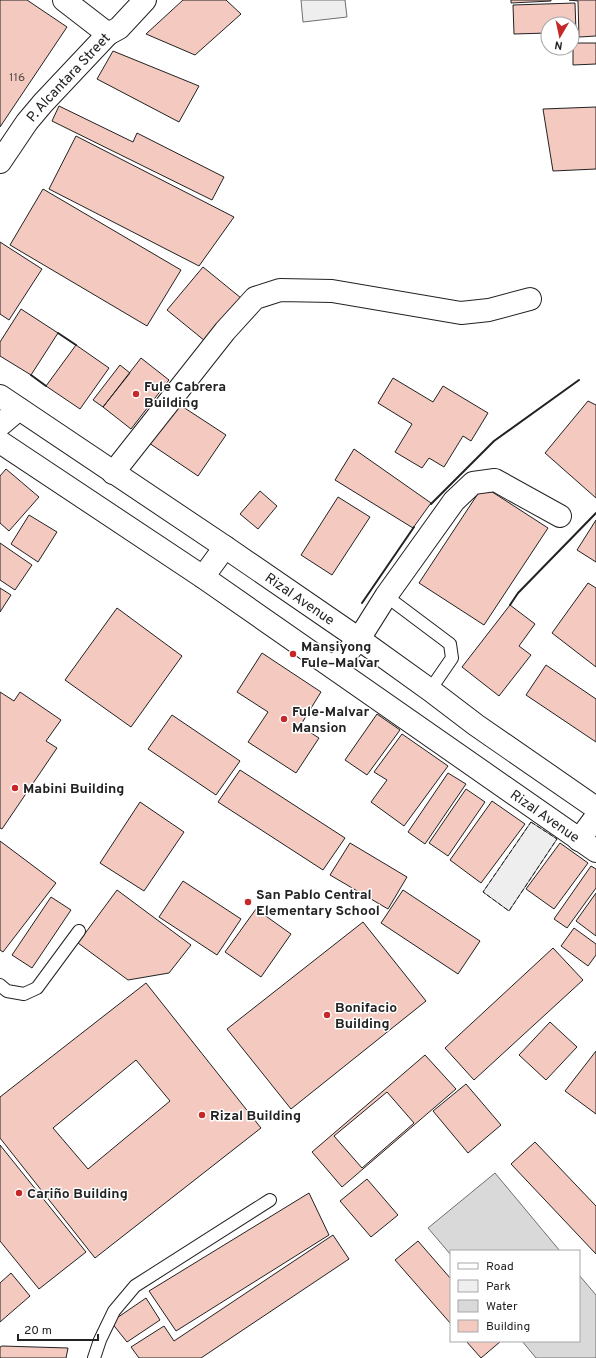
<svg xmlns="http://www.w3.org/2000/svg" width="596" height="1358" font-family="Overpass,sans-serif">
  <rect width="100%" height="100%" fill="#fff"/>
  <path fill="#eee" stroke="#6f6f6f" d="M 301,0 L 345,0 L 347,17 L 303,22 Z
    M 531,822 L 557,839 L 509,911 L 483,892 Z"/>
  <path fill="#d9d9d9" stroke="#6f6f6f" d="M 495,1173 L 560,1251 L 451,1251 L 451,1255 L 428,1228 Z
    M 579,1275 L 596,1295 L 596,1358 L 536,1358 L 522,1341 L 579,1341 Z"/>
  <path fill="#f3c9c0" stroke="#222" fill-rule="evenodd" d="M 0,0 L 27,0 L 67,27 L 0,127 Z
    M 183,0 L 226,0 L 241,14 L 195,55 L 146,34 Z
    M 511,0 L 551,0 L 551,1 L 511,3 Z
    M 569,0 L 596,0 L 596,36 L 579,37 L 578,1 Z
    M 575,3 L 576,32 L 572,32 L 572,24 L 548,24 L 548,33 L 514,34 L 513,5 Z
    M 573,43 L 596,43 L 596,64 L 573,65 Z
    M 113,51 L 199,86 L 179,122 L 97,79 Z
    M 59,106 L 133,142 L 137,133 L 224,177 L 212,200 L 52,121 Z
    M 596,107 L 596,169 L 553,171 L 543,109 Z
    M 76,136 L 234,217 L 199,266 L 49,189 Z
    M 43,189 L 181,270 L 147,326 L 10,245 Z
    M 0,242 L 42,269 L 9,320 L 0,314 Z
    M 203,267 L 241,298 L 205,341 L 167,310 Z
    M 21,309 L 58,333 L 31,375 L 0,356 L 0,342 Z
    M 76,345 L 109,368 L 80,409 L 46,386 Z
    M 141,358 L 169,380 L 131,429 L 103,407 Z
    M 120,365 L 130,373 L 103,407 L 93,400 Z
    M 393,378 L 433,402 L 443,386 L 488,413 L 471,441 L 463,436 L 444,467 L 429,458 L 422,468 L 395,452 L 412,424 L 378,403 Z
    M 588,401 L 596,405 L 596,498 L 545,453 Z
    M 177,403 L 226,435 L 198,476 L 149,443 Z
    M 354,449 L 431,503 L 413,528 L 335,480 Z
    M 6,469 L 39,497 L 9,531 L 0,523 L 0,476 Z
    M 483,486 L 548,528 L 484,625 L 419,583 Z
    M 260,491 L 277,506 L 258,529 L 240,514 Z
    M 338,497 L 370,517 L 332,575 L 301,555 Z
    M 29,515 L 57,532 L 38,562 L 11,544 Z
    M 596,520 L 596,562 L 577,550 Z
    M 0,543 L 32,565 L 15,590 L 0,580 Z
    M 588,583 L 596,588 L 596,667 L 552,633 Z
    M 0,588 L 11,595 L 0,612 Z
    M 510,605 L 535,624 L 519,646 L 531,655 L 499,696 L 462,667 Z
    M 117,608 L 182,656 L 131,727 L 65,680 Z
    M 262,653 L 321,692 L 300,726 L 319,738 L 296,773 L 248,742 L 268,712 L 237,692 Z
    M 546,665 L 596,699 L 596,742 L 526,695 Z
    M 0,692 L 14,701 L 20,692 L 61,720 L 46,741 L 57,748 L 2,829 L 0,828 Z
    M 377,714 L 400,730 L 367,775 L 345,760 Z
    M 172,715 L 240,761 L 216,795 L 148,749 Z
    M 402,734 L 448,766 L 404,826 L 371,802 L 387,780 L 374,772 Z
    M 240,770 L 345,838 L 323,870 L 218,802 Z
    M 448,773 L 466,784 L 425,844 L 408,832 Z
    M 466,789 L 485,802 L 448,856 L 429,843 Z
    M 492,801 L 525,824 L 481,883 L 450,860 Z
    M 140,802 L 184,832 L 144,891 L 100,863 Z
    M 0,841 L 56,883 L 3,952 L 0,950 Z
    M 350,843 L 407,877 L 388,909 L 330,875 Z
    M 560,843 L 588,863 L 554,909 L 526,889 Z
    M 591,866 L 596,869 L 596,888 L 567,928 L 554,919 Z
    M 183,881 L 241,919 L 217,955 L 159,917 Z
    M 117,890 L 191,945 L 169,973 L 128,980 L 78,943 Z
    M 403,890 L 480,941 L 458,974 L 381,923 Z
    M 596,893 L 596,936 L 576,921 Z
    M 51,897 L 71,910 L 32,968 L 12,955 Z
    M 256,909 L 291,934 L 261,977 L 225,952 Z
    M 363,922 L 426,1001 L 291,1109 L 227,1029 Z
    M 574,928 L 596,944 L 596,955 L 588,966 L 561,946 Z
    M 553,948 L 583,980 L 474,1080 L 445,1048 Z
    M 146,983 L 261,1128 L 95,1258 L 0,1138 L 0,1097 ZM 136,1060 L 170,1101 L 88,1169 L 53,1128 Z
    M 550,1022 L 577,1047 L 546,1080 L 519,1055 Z
    M 596,1051 L 596,1114 L 565,1091 Z
    M 425,1055 L 456,1089 L 342,1187 L 312,1152 Z
    M 466,1084 L 501,1125 L 468,1153 L 433,1111 Z
    M 387,1092 L 414,1123 L 362,1168 L 334,1136 Z
    M 535,1142 L 596,1206 L 596,1254 L 511,1164 Z
    M 0,1145 L 86,1252 L 39,1289 L 0,1241 Z
    M 367,1179 L 398,1215 L 371,1237 L 340,1201 Z
    M 309,1193 L 329,1235 L 176,1331 L 149,1291 Z
    M 333,1235 L 349,1259 L 201,1358 L 139,1358 L 131,1347 L 164,1326 L 174,1341 Z
    M 418,1241 L 451,1279 L 451,1324 L 395,1260 Z
    M 11,1273 L 30,1296 L 0,1322 L 0,1283 Z
    M 146,1298 L 160,1320 L 127,1342 L 111,1322 Z
    M 466,1341 L 501,1341 L 481,1358 Z
    M 2,1346 L 68,1348 L 66,1358 L 0,1358 L 0,1347 Z"/>
  <g fill="none" stroke-linecap="round" stroke-linejoin="round">
    <g stroke="#222" stroke-width="14">
      <path id="service" d="M 386,596 L 450,644 L 452,658 L 430,690
        M 0,985 L 7,991 L 24,994 L 37,988 L 79,931
        M 94,1358 L 100,1340 L 114,1311 L 135,1286 L 270,1200"/>
    </g>
    <g stroke="#222" stroke-width="24">
      <path id="minor" d="M 108,34 L 119,28 L 145,0
        M 113,473 L 225,331 L 255,298 L 280,290 L 332,291 L 461,313 L 489,310 L 530,299
        M 334,668 L 359,639 L 386,596 L 454,501 L 473,483 L 495,480 L 560,516"/>
    </g>
    <g stroke="#222" stroke-width="24">
      <g id="tertiary">
        <path id="s1" d="M 0,162 L 27,122 L 43,103 L 108,34 L 64,0"/>
        <path d="M 0,425 L 19,409"/>
      </g>
    </g>
    <g stroke="#222" stroke-width="24">
      <g id="secondary">
        <path id="s2" d="M 0,396 L 225,547 L 359,639 L 430,690 L 476,725 L 596,808"/>
        <path id="s3" d="M 0,442 L 203,577 L 596,851"/>
        <path d="M 203,577 L 225,547"/>
        <path d="M 579,840 L 596,817"/>
      </g>
    </g>
    <use href="#service" stroke="#fff" stroke-width="12"/>
    <use href="#minor" stroke="#fff" stroke-width="22"/>
    <use href="#tertiary" stroke="#fff" stroke-width="22"/>
    <use href="#secondary" stroke="#fff" stroke-width="22"/>
    <path stroke="#222" stroke-width="1" stroke-dasharray="5 2" stroke-linecap="butt" d="M 531,822 L 557,839 L 509,911 L 483,892 Z"/>
    <path stroke="#222" stroke-width="2" d="M 58,333 L 76,345
      M 31,375 L 46,386
      M 431,504 L 494,441 L 579,380
      M 362,603 L 414,527
      M 510,605 L 518,593 L 596,513"/>
  </g>
  <g fill="#c62828" stroke="#fff" stroke-width="1.5">
    <circle cx="136" cy="394" r="4"/>
    <circle cx="293" cy="654" r="4"/>
    <circle cx="284" cy="719" r="4"/>
    <circle cx="15" cy="788" r="4"/>
    <circle cx="248" cy="902" r="4"/>
    <circle cx="327" cy="1015" r="4"/>
    <circle cx="202" cy="1115" r="4"/>
    <circle cx="19" cy="1193" r="4"/>
  </g>
  <g text-anchor="middle" stroke-width="3" stroke-linejoin="round" paint-order="stroke">
    <g font-size="12" fill="#564c4a">
      <text x="17" y="81">116</text>
    </g>
    <g font-size="14" fill="#222" stroke="#fff">
      <text dy="5" stroke="none"><textPath href="#s1" startOffset="109">P. Alcantara Street</textPath></text>
      <text dy="5" stroke="none"><textPath href="#s2" startOffset="362">Rizal Avenue</textPath></text>
      <text dy="5" stroke="none"><textPath href="#s3" startOffset="661">Rizal Avenue</textPath></text>
    </g>
    <g font-size="14" font-weight="bold" fill="#222" stroke="#fff" text-anchor="start">
      <text x="144" y="391">Fule Cabrera<tspan x="144" dy="16">Building</tspan></text>
      <text x="301" y="651">Mansiyong<tspan x="301" dy="16">Fule–Malvar</tspan></text>
      <text x="292" y="716">Fule-Malvar<tspan x="292" dy="16">Mansion</tspan></text>
      <text x="23" y="793">Mabini Building</text>
      <text x="256" y="899">San Pablo Central<tspan x="256" dy="16">Elementary School</tspan></text>
      <text x="335" y="1012">Bonifacio<tspan x="335" dy="16">Building</tspan></text>
      <text x="210" y="1120">Rizal Building</text>
      <text x="27" y="1198">Cariño Building</text>
    </g>
  </g>
  <rect x="450" y="1250" width="130" height="92" fill="#ffffff" stroke="#a7a7a7"/>
  <rect x="458" y="1263" width="20" height="6" fill="#ffffff" stroke="#a7a7a7"/>
  <text x="486" y="1270" font-size="12" fill="#222222">Road</text>
  <rect x="458" y="1280" width="20" height="12" fill="#eeeeee" stroke="#a7a7a7"/>
  <text x="486" y="1290" font-size="12" fill="#222222">Park</text>
  <rect x="458" y="1300" width="20" height="12" fill="#d9d9d9" stroke="#a7a7a7"/>
  <text x="486" y="1310" font-size="12" fill="#222222">Water</text>
  <rect x="458" y="1320" width="20" height="12" fill="#f3c9c0" stroke="#a7a7a7"/>
  <text x="486" y="1330" font-size="12" fill="#222222">Building</text>
  <g transform="translate(560 36) rotate(189)"><circle r="19" fill="#ffffff" stroke="#a7a7a7"/>
  <path d="M0-3L7 15L0 10L-7 15Z" fill="#c62828"/>
  <text y="-6" font-size="11" font-weight="bold" text-anchor="middle" fill="#222222">N</text>
  </g>
  <path d="M18 1334v6h80v-6" fill="none" stroke="#222222" stroke-width="2"/>
  <text x="24" y="1334" font-size="12" fill="#222222" stroke="#ffffff" stroke-width="3" paint-order="stroke">20 m</text>
</svg>
